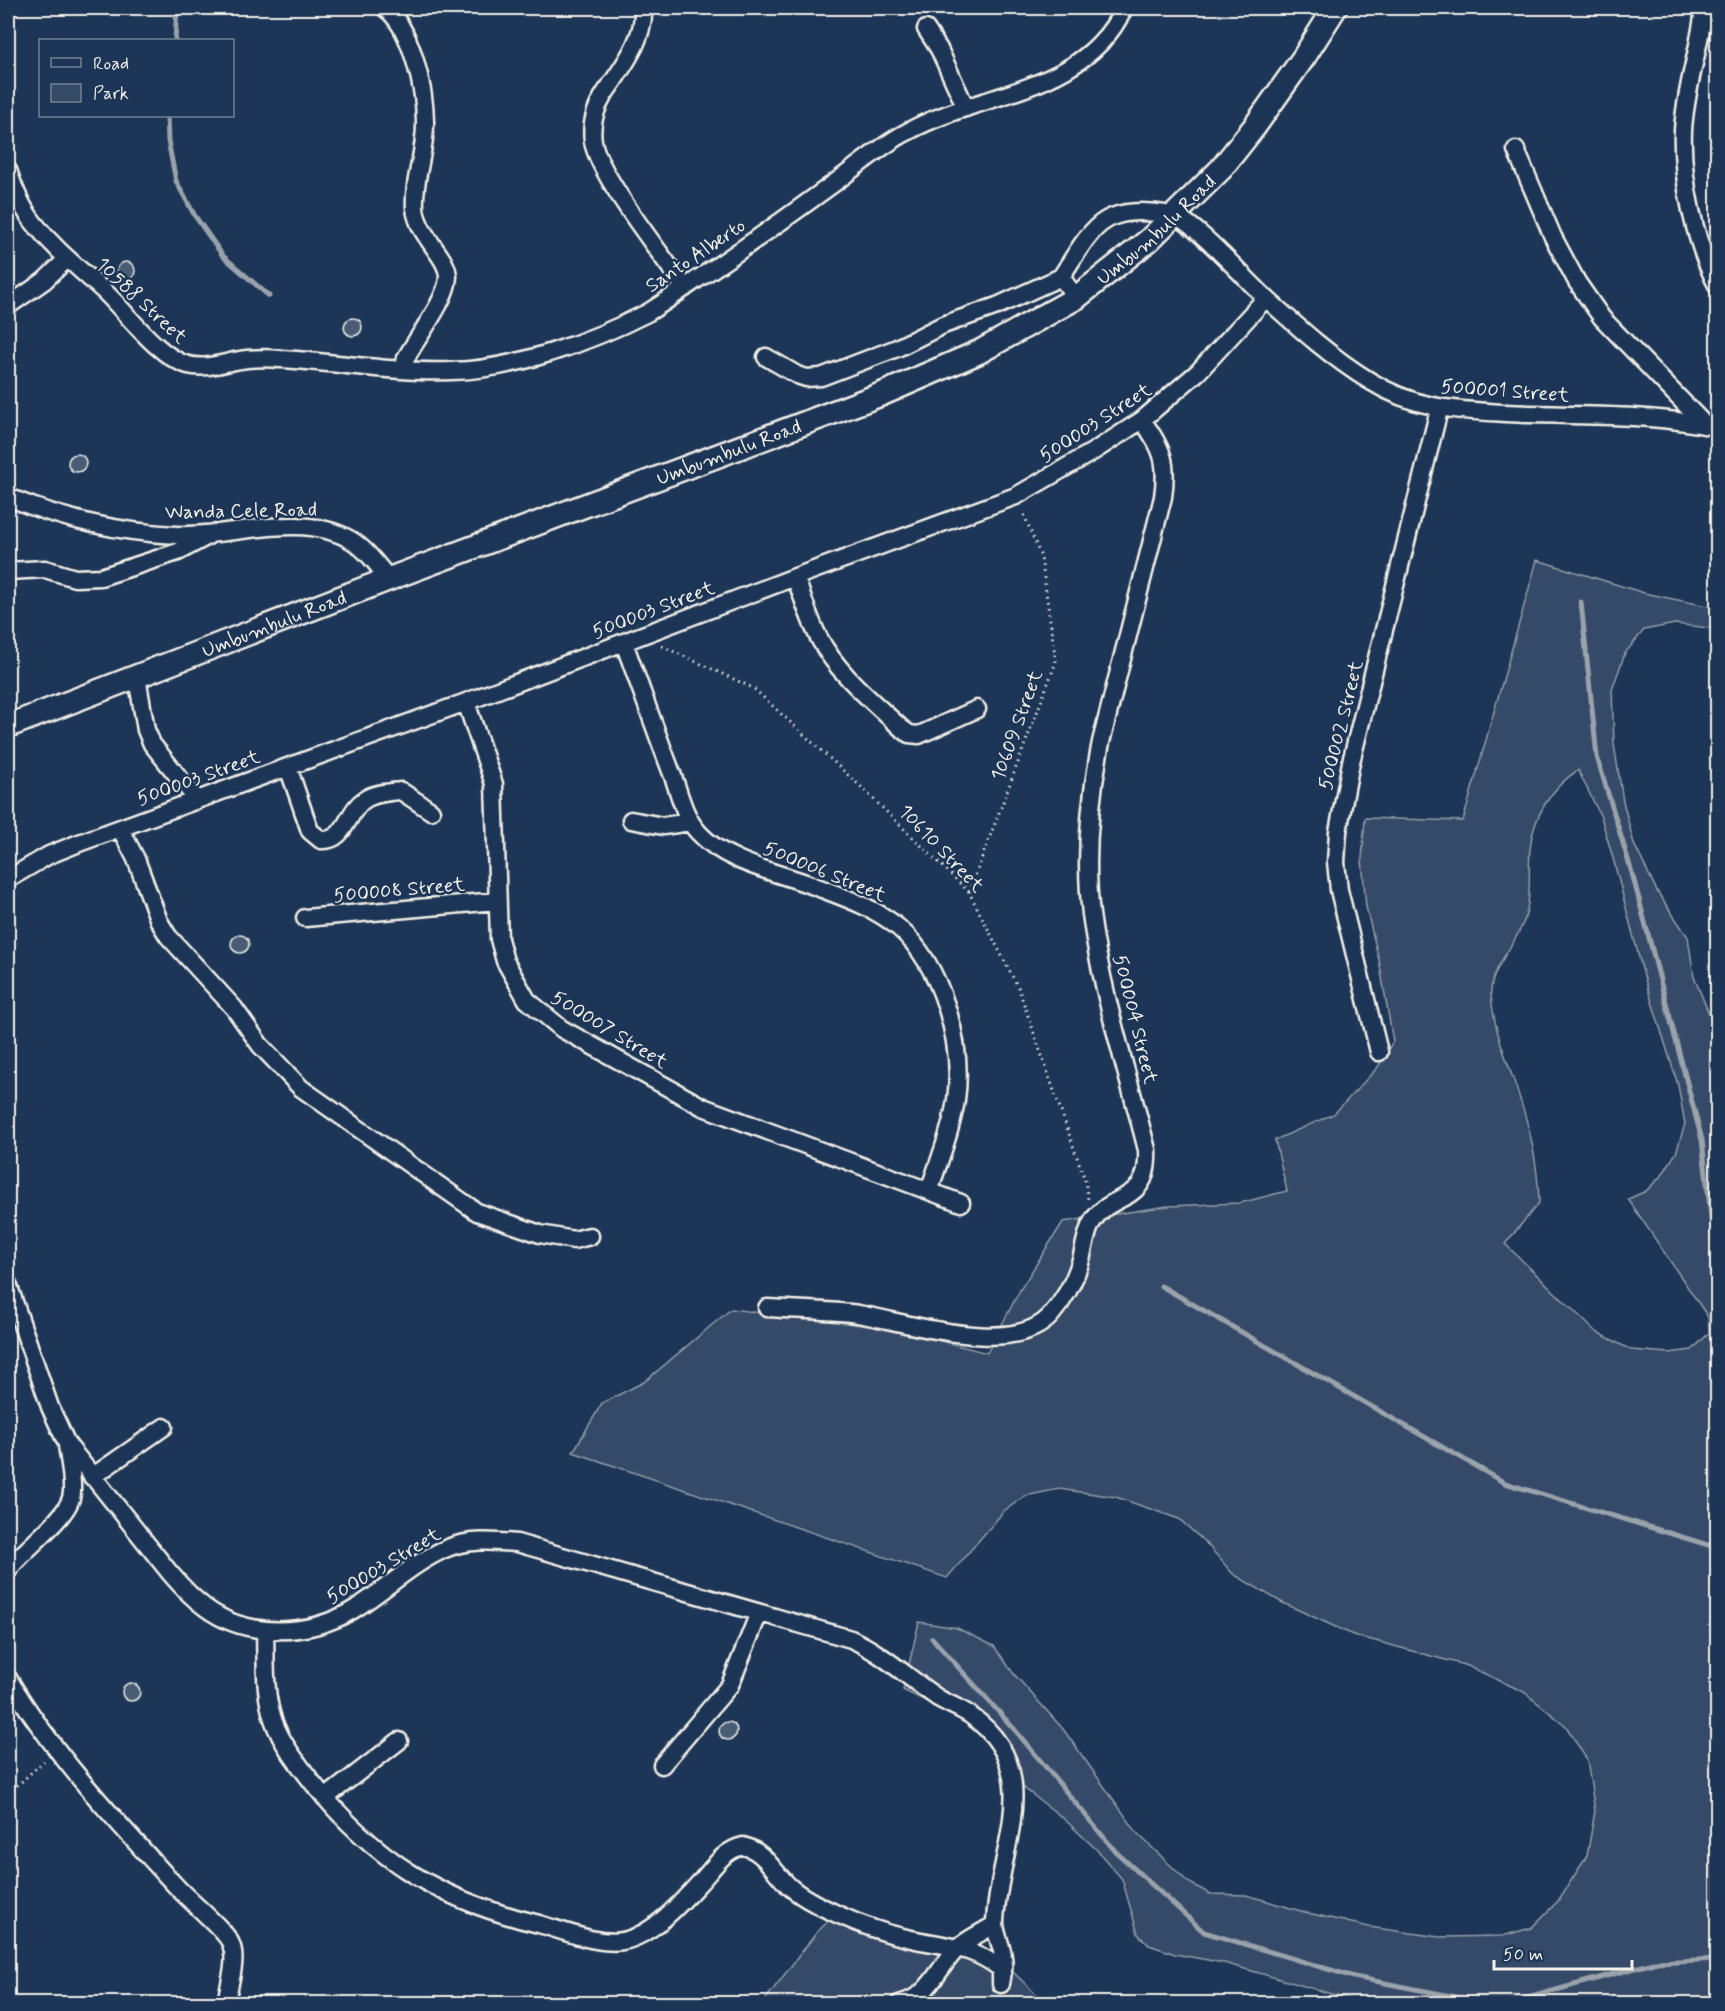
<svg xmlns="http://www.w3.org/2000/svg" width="1725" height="2011" font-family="Mynerve,sans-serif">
  <rect width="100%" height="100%" fill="#1d3557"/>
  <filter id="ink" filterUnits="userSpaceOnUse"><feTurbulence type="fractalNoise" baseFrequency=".0167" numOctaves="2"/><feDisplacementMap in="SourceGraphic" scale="12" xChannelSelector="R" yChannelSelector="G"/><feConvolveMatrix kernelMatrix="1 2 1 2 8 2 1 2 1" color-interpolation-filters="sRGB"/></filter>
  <g filter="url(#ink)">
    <path fill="#354a67" stroke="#949ea8" stroke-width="1.5" fill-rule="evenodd" d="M 1537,560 L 1644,593 L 1717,608 L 1717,629 L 1675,624 L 1644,630 L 1625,653 L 1612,690 L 1614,744 L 1623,801 L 1634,844 L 1658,893 L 1688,937 L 1694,977 L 1717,1033 L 1717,2003 L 1363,2003 L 1224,1963 L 1175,1954 L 1149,1945 L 1138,1934 L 1122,1879 L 1096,1849 L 1063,1818 L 1025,1789 L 971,1723 L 903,1690 L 919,1622 L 957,1628 L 994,1646 L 1014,1674 L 1063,1729 L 1138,1834 L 1188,1882 L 1210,1894 L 1246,1895 L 1308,1913 L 1369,1927 L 1439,1937 L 1502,1936 L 1531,1928 L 1558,1901 L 1587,1856 L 1595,1811 L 1587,1760 L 1566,1726 L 1524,1692 L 1468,1666 L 1353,1635 L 1281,1602 L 1233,1574 L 1206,1543 L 1179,1519 L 1116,1497 L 1059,1489 L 1025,1496 L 1004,1511 L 947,1578 L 573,1452 L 602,1403 L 644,1382 L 731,1309 L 894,1329 L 987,1353 L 1020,1290 L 1063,1222 L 1168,1206 L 1240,1203 L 1287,1191 L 1275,1140 L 1334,1114 L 1378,1067 L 1393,1041 L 1379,960 L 1366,907 L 1362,860 L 1365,818 L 1463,821 ZM 1578,770 L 1601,817 L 1613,858 L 1643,973 L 1678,1085 L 1685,1124 L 1676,1153 L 1662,1175 L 1646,1191 L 1628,1199 L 1708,1317 L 1709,1333 L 1692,1350 L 1669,1353 L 1631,1350 L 1595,1331 L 1505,1244 L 1539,1203 C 1538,1165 1531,1131 1519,1096 C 1508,1061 1494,1033 1491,995 C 1489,970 1516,944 1524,921 C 1532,898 1528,873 1530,849 C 1533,816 1552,787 1578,770 Z
      M 840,1910 L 859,1919 L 979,1948 L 1012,1971 L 1045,2003 L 762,2004 L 817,1932 Z"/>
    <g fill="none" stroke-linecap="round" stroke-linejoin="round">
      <path stroke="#9aa2ab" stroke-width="5" d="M 175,40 L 177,8
        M 167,116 L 168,141 L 176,181 L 195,216 L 223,256 L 269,296
        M 1581,602 L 1597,757 L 1632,873 L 1702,1140 L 1718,1276
        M 1161,1286 L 1505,1483 L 1718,1548
        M 1718,1290 L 1713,1359 L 1718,1406
        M 932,1638 L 1015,1730 L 1116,1852 L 1204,1932 L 1354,1977 L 1492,2004
        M 1506,2004 L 1657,1962 L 1718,1959"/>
    </g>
    <path fill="#485b74" stroke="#f4f1e8" stroke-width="1.5" d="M117 271a9 9 0 1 1 18 0a9 9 0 1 1-18 0Z
      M344 327a9 9 0 1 1 18 0a9 9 0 1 1-18 0Z
      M68 463a9 9 0 1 1 18 0a9 9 0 1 1-18 0Z
      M231 944a9 9 0 1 1 18 0a9 9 0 1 1-18 0Z
      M122 1692a9 9 0 1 1 18 0a9 9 0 1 1-18 0Z
      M719 1731a9 9 0 1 1 18 0a9 9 0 1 1-18 0Z"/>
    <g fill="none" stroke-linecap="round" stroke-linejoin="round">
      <g stroke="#f4f1e8" stroke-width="21">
        <path id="street" d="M 385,8 C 411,26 425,90 425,122 C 426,151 413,179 415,208 C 418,237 448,256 448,277 C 447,300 417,337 406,358 L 403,370
          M 643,8 C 645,37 626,62 610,86 C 598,102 590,121 593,141 C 598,175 663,256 685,288
          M 1704,8 C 1700,49 1685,89 1683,131 C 1681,179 1695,244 1718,287
          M 926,29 L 939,49 L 966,108
          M 1516,150 L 1553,237 L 1577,282 L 1602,318 L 1705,425
          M 8,170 C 14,189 22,208 34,223 C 57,252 79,268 105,292 C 128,314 158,357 188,365 C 208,370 228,361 247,359 C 258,358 270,358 280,359 C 337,362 394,373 451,371 C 514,370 592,341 647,313 C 664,303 680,291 696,280 C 744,249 790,215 837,181 C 860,164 882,145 907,132 C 981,91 1084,94 1124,8
          M 1061,277 C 1095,224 1102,204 1172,215 C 1192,219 1248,282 1267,299 C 1299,328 1332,358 1370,381 C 1415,409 1453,410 1505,413 C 1576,417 1648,412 1718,428
          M 8,306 L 44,281 L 66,260
          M 766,357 L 797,375 L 806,378 L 821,377 L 897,348 L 943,325 L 997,306 L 1061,277 L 1076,298
          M 8,497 C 61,519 118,532 176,535 C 231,538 299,510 351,540 C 366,549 377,565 389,579
          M 8,571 L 45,569 L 75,578 L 101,577 L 178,552 L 208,536
          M 795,577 C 803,597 809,619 819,638 C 838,674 871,700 901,728 L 909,734 L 919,735 L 977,709
          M 624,643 C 640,686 655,729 671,771 C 679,791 684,818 699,833 C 726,863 777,872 814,886 C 843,897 874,907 899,928 C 942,966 964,1044 956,1100 C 951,1131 939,1161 929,1191
          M 137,677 L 146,730 L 152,744 L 197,800
          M 466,702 L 494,784 L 499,939 L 505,961 L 527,1000 L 562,1029 L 703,1107 L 961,1203
          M 288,767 L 310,831 L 321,840 C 346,842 347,811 364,800 C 374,793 389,792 401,791 L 431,811
          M 631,820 L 663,826 L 690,822
          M 120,828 L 136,859 L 159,921 L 168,936 L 234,1008 L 260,1045 L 301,1088 L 477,1212 L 540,1234 L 574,1240 L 590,1236
          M 8,879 L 49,855 L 79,843 L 466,702 L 795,577 L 1016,496 L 1094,451 L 1142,420 L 1198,372 L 1266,298
          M 305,918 L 496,901
          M 1379,1052 L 1339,890 L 1336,862 L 1338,832 L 1351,762 L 1439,410
          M 8,1284 L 50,1407 L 67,1444 L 170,1573 C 181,1586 192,1598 206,1608 C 248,1639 310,1636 353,1610 C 384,1591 411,1564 445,1549 C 467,1539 493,1541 517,1543 L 851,1639 C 884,1654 908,1678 938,1698 C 948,1704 960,1708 970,1715 C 1048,1769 998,1848 995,1922 C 995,1934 1002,1945 1003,1957 C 1005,1965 1002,1976 1001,1984
          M 767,1308 C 797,1310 828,1310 858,1314 C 907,1322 1014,1358 1051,1315 C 1064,1300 1074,1282 1080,1263 C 1084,1250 1085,1237 1091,1224 C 1110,1189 1150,1207 1147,1150 C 1128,1074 1101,991 1091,914 C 1084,857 1090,798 1101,742 L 1163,497 C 1168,462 1163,449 1142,420
          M 92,1477 L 164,1427
          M 8,1571 C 22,1549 72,1516 72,1492 C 73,1477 69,1460 67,1445
          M 265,1630 C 266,1657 264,1686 271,1712 C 277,1738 296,1761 312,1782 C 375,1861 441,1901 539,1924 C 564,1931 597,1945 623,1941 C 653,1935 682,1902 702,1880 C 714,1867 724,1850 743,1846 C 765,1851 774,1873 790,1887 C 804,1899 821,1907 837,1914 C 859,1924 883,1933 907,1938 C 944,1947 969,1944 1001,1969 L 1001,1980
          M 8,1678 C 53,1754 115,1820 175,1885 C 187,1899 226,1930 231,1944 C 238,1961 228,1987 226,2004
          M 662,1765 L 730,1685 L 759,1613
          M 325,1798 L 399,1741
          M 899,2004 C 932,1996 937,1967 959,1947 C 968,1938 984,1932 995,1924"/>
      </g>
      <g stroke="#f4f1e8" stroke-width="27">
        <g id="secondary">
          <path id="s1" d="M 8,726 L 389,579 L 882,394 L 979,352 L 1076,298 L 1149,240 L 1221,169 L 1255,126 L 1304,57 L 1335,8"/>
        </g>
      </g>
      <path stroke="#f4f1e8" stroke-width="3" stroke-dasharray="1.5 4.5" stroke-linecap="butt" d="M 662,646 L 753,688 L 860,786 L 969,892 L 1018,987 L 1085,1180 L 1088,1200
        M 969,892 L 1056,662 L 1041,557 L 1023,512
        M 8,1794 L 44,1761
        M 1012,1996 L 1018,2004"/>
      <use href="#street" stroke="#1d3557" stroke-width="16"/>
      <use href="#secondary" stroke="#1d3557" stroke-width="22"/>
    </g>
  </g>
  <g text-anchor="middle" stroke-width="5" stroke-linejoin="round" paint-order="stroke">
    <g font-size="20" fill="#f4f1e8" stroke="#1d3557">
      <text dy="7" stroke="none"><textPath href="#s1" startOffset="1257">Umbumbulu Road</textPath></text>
      <text transform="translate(695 255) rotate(-34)" y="7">Santo Alberto</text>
      <text transform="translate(142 300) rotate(43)" y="7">10588 Street</text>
      <text transform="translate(1505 390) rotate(4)" y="7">500001 Street</text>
      <text transform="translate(1095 422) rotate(-33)" y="7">500003 Street</text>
      <text dy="7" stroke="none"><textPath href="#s1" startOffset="771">Umbumbulu Road</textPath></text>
      <text transform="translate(241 510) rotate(-1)" y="7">Wanda Cele Road</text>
      <text transform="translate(653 609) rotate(-21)" y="7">500003 Street</text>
      <text dy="7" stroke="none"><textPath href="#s1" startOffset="285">Umbumbulu Road</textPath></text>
      <text transform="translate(1016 725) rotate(-70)" y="7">10609 Street</text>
      <text transform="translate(1340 725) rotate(-76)" y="7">500002 Street</text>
      <text transform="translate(198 777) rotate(-20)" y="7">500003 Street</text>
      <text transform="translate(942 848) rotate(46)" y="7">10610 Street</text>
      <text transform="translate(825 871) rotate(22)" y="7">500006 Street</text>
      <text transform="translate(399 889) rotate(-5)" y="7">500008 Street</text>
      <text transform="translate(1136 1019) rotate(76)" y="7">500004 Street</text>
      <text transform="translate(610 1029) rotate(31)" y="7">500007 Street</text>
      <text transform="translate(383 1565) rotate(-31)" y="7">500003 Street</text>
    </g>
  </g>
  <rect width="1725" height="2011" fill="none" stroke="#1d3557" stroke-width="30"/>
  <rect x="15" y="15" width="1695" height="1981" fill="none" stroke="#f4f1e8" stroke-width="2" filter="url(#ink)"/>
  <rect x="39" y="39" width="195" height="78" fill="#1d3557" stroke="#738091" stroke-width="1.5"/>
  <rect x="51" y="58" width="30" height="9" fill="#1d3557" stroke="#738091" stroke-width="1.5"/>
  <text x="93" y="69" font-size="18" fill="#f4f1e8">Road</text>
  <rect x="51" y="84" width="30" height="18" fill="#354a67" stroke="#738091" stroke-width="1.5"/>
  <text x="93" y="99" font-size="18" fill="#f4f1e8">Park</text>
  <path d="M1494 1960v9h138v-9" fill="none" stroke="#f4f1e8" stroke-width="3"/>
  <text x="1503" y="1960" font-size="18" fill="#f4f1e8" stroke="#1d3557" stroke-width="4.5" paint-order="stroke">50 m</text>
</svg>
